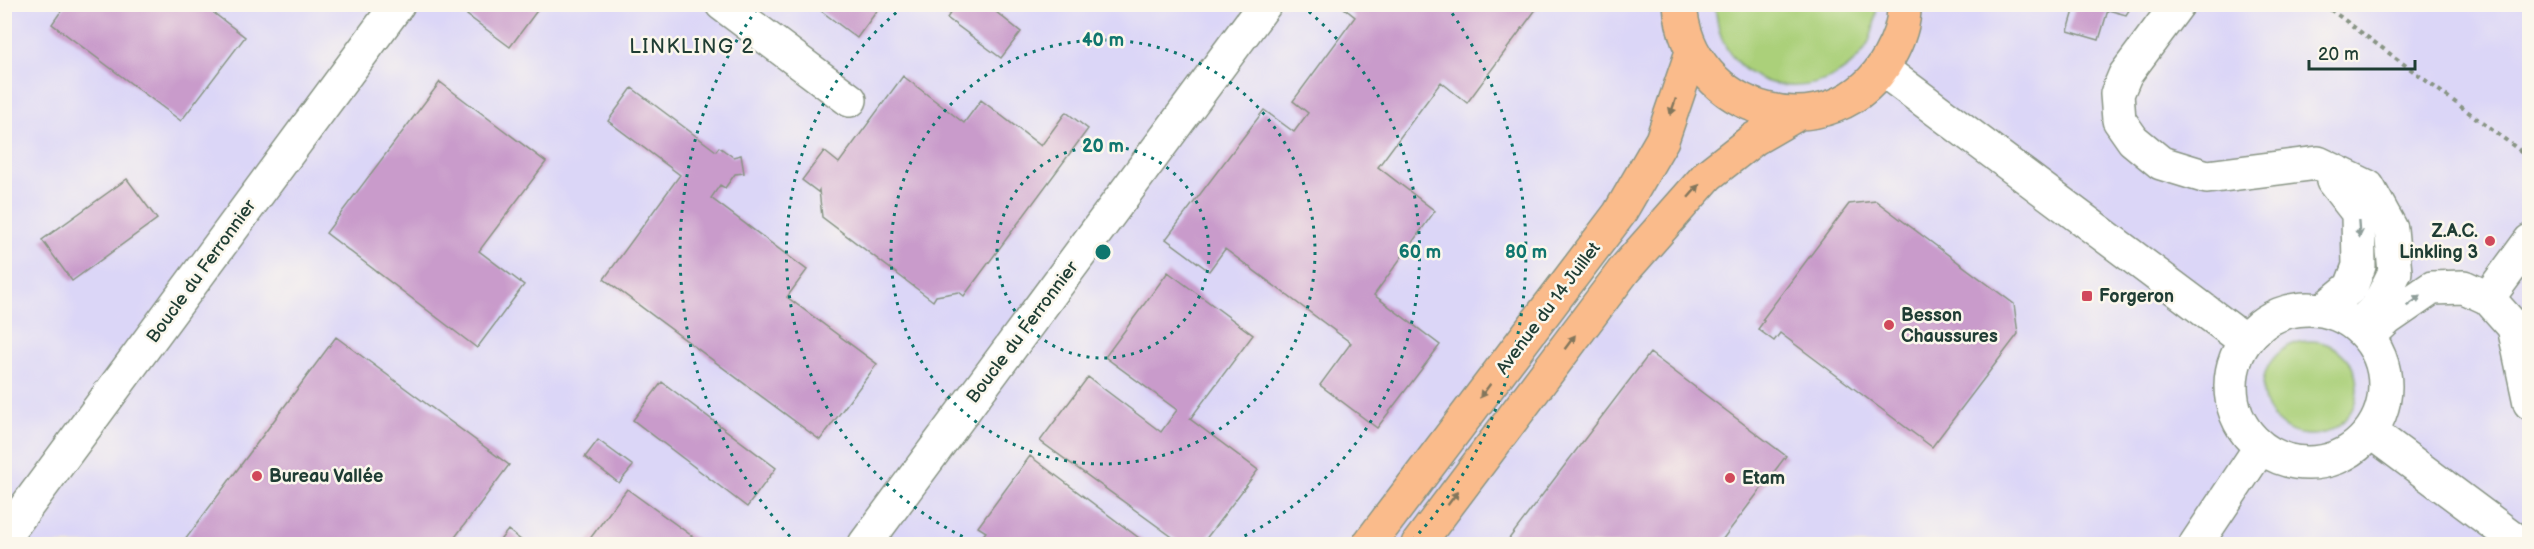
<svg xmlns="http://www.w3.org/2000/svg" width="2534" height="549" font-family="'Balsamiq Sans',sans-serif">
  <rect width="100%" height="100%" fill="#fbf7ec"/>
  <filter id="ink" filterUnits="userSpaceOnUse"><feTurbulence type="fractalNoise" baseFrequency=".0167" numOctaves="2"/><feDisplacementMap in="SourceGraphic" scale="12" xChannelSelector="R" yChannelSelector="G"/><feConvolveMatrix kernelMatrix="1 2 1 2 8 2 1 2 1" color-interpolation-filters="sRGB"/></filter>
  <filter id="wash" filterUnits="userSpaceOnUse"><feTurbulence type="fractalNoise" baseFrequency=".008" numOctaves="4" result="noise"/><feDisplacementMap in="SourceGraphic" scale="24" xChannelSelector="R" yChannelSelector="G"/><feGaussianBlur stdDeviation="1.35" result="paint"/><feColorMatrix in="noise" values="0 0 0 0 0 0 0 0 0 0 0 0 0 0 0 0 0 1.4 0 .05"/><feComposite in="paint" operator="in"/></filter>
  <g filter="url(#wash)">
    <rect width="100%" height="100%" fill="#f2ebd3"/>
    <path fill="#dbd6f7" d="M 5,5 L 2529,5 L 2529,544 L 5,544 Z"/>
    <path fill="#abd07a" stroke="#658657" stroke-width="1.5" d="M 1715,5 L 1715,4 L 1877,5 C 1875,21 1873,38 1863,52 C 1830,95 1761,100 1729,52 C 1719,38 1717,22 1715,5 Z
      M2263 388a47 47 0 1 1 94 0a47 47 0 1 1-94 0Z"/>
    <g id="blocks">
      <path fill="#c99bcb" d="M 66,4 L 202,4 L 245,37 L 181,121 L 52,24 Z
        M 475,4 L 542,4 L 510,47 L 467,15 Z
        M 812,4 L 882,4 L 857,38 Z
        M 956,4 L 986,4 L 1021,32 L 1001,58 L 947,18 Z
        M 1339,4 L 1540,4 L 1467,103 L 1441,82 L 1378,167 L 1435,211 L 1374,295 L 1440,345 L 1377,428 L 1320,385 L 1351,343 L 1225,249 L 1209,271 L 1166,239 L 1264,110 L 1294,132 L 1308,113 L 1293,101 L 1355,17 Z
        M 2076,4 L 2133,4 L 2126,15 L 2108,10 L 2099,40 L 2068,31 Z
        M 903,76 L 964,123 L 981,100 L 1041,146 L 1066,112 L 1088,129 L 964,296 L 959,292 L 936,296 L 933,301 L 822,217 L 819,190 L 818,192 L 802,180 L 824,151 L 839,163 Z
        M 440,82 L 546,162 L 479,251 L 524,285 L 477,348 L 326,233 Z
        M 632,88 L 716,151 L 719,147 L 733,157 L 741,155 L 744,173 L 735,174 L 725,188 L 720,185 L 711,198 L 807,270 L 787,297 L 877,364 L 820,440 L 604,279 L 680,175 L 608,121 Z
        M 127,179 L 157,219 L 72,281 L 42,240 Z
        M 1876,201 L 2014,304 L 2018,334 L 1932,447 L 1780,333 L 1774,341 L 1758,329 L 1764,321 L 1762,320 L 1849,204 Z
        M 1168,272 L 1253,335 L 1190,419 L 1258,470 L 1202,544 L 1182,544 L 1040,441 L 1088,377 L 1161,432 L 1177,410 L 1105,357 Z
        M 336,337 L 509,465 L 450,544 L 182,544 Z
        M 1650,353 L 1786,456 L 1719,544 L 1505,544 Z
        M 662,382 L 776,468 L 747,507 L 633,420 Z
        M 598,440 L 633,466 L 619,483 L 585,457 Z
        M 1030,456 L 1147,544 L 976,544 L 986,532 L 978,527 Z
        M 627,489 L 703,544 L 586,544 Z
        M 508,530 L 522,541 L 520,544 L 497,544 Z"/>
    </g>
  </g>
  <g filter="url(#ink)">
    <use href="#blocks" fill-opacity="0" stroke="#889484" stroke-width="1.5"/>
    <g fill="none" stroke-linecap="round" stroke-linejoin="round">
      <g stroke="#889484" stroke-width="36">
        <path id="minor" d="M 722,4 L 850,100
          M 2178,4 L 2125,75 L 2117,94 L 2119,120 L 2133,140 L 2161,163 L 2207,177 L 2318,163 L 2368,187 L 2391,229 L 2395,272 L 2377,308 L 2357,326
          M 1882,69 L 2244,340
          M 2488,298 L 2530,241
          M2231 386a77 77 0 1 1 154 0a77 77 0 1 1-154 0Z
          M 2323,310 L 2351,287 L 2359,266 L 2358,213 L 2333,181
          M 2368,337 L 2387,319 L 2432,288 L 2464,287 L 2488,298 L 2514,327 L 2530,403
          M 2371,432 L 2521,544
          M 4,537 L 398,4
          M 865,544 L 1265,4
          M 2196,544 L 2260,448"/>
      </g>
      <g stroke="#889484" stroke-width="36">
        <path id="major" d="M 1680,4 C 1687,116 1835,155 1889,57 C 1898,41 1905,23 1904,4
          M 1369,544 L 1619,214 L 1662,140 L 1692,52
          M 1418,544 L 1625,269 L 1708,175 L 1754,139 L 1799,113"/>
      </g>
      <path stroke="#889484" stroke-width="4" stroke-dasharray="4.5 4.5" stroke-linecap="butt" d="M 2323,4 L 2530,158"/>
      <use href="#minor" stroke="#fff" stroke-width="33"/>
      <use href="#major" stroke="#fabb8b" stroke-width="33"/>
    </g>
    <defs><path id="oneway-solid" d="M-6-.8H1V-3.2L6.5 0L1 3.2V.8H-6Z" transform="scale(1.5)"/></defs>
    <g fill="#82765b">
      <use href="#oneway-solid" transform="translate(1673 107) rotate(109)"/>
      <use href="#oneway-solid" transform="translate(1694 191) rotate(-49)"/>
      <use href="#oneway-solid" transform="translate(1570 342) rotate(-53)"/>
      <use href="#oneway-solid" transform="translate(1485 391) rotate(127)"/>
      <use href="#oneway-solid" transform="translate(1453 498) rotate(-53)"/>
    </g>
    <g fill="#8f9e9a">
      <use href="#oneway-solid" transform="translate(2359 229) rotate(86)"/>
      <use href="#oneway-solid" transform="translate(2414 301) rotate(-35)"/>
    </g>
  </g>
  <g fill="none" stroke="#0f766e" stroke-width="3" stroke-dasharray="3 6">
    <circle cx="1103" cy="252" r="106"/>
    <circle cx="1103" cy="252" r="212"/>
    <path d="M979 544A317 317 0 0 1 904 6M1302 6A317 317 0 0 1 1227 544"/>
    <path d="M796 543A423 423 0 0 1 759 6M1447 6A423 423 0 0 1 1410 543"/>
  </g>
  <g fill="#d1495b" stroke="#fbf7ec" stroke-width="2">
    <circle cx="2490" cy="241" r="6"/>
    <rect x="2081" y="290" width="12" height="12" rx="3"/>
    <circle cx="1889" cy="325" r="6"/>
    <circle cx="257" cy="476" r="6"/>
    <circle cx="1730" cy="478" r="6"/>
  </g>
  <g text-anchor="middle" stroke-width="5" stroke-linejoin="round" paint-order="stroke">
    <g font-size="18" font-weight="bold" fill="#1f3d34" stroke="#fbf7ec" text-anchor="start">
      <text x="2478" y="237" text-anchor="end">Z.A.C.<tspan x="2478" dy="21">Linkling 3</tspan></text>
      <text x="2099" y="302">Forgeron</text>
      <text x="1901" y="321">Besson<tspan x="1901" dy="21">Chaussures</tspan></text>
      <text x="269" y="482">Bureau Vallée</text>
      <text x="1742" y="484">Etam</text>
    </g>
    <g font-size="18" fill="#1f3d34" stroke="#fbf7ec">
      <text transform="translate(201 271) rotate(-54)" y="6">Boucle du Ferronnier</text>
      <text transform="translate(1548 308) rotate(-53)" y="6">Avenue du 14 Juillet</text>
      <text transform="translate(1022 332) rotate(-53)" y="6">Boucle du Ferronnier</text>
    </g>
    <g font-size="20" letter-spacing="1.5" fill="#1f3d34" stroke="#fbf7ec">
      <text x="692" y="53">LINKLING 2</text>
    </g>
  </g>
  <circle cx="1103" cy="252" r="9" fill="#0f766e" stroke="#fbf7ec" stroke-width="3"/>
  <g font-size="18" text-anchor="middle" font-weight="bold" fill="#0f766e" stroke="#fbf7ec" stroke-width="5" stroke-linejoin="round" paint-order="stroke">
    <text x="1103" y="46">40 m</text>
    <text x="1103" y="152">20 m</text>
    <text x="1420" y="258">60 m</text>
    <text x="1526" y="258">80 m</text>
  </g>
  <rect width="2534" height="549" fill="none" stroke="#fbf7ec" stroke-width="24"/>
  <path d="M2309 60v9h106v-9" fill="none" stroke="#1f3d34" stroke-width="3"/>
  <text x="2318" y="60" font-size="18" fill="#1f3d34" stroke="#fbf7ec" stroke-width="4.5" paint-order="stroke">20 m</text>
</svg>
